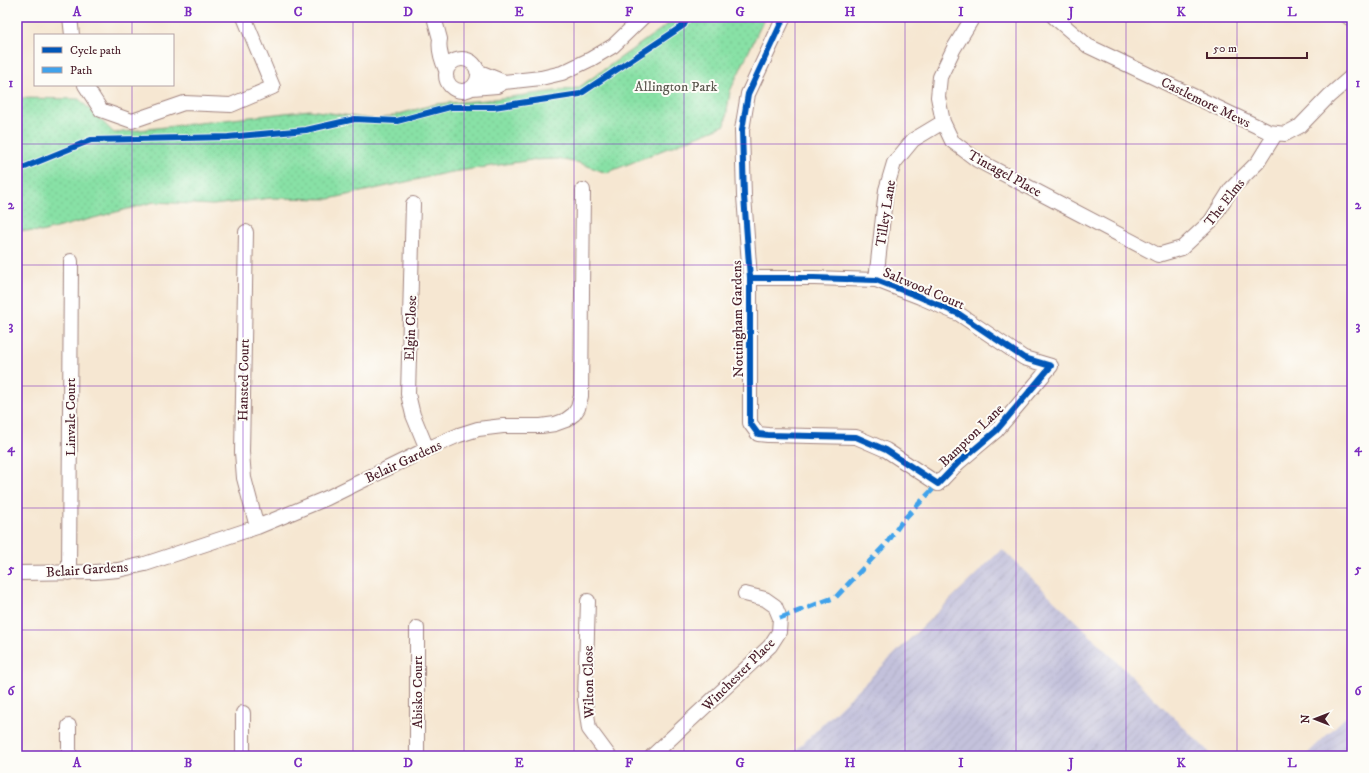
<svg xmlns="http://www.w3.org/2000/svg" width="1369" height="773" font-family="'IM FELL DW Pica',serif">
  <defs>
    <pattern id="industrial-furrows" width="10" height="10" patternUnits="userSpaceOnUse"><rect width="10" height="10" fill="#c3c1db"/><path d="M-1 1l2-2M0 10L10 0M9 11l2-2" fill="none" stroke="#a9a5bc"/></pattern>
    <pattern id="park-dots" width="8" height="8" patternUnits="userSpaceOnUse"><rect width="8" height="8" fill="#88e1a6"/><path d="M2 2h.1M6 6h.1" fill="none" stroke="#77c18f" stroke-width="1.8" stroke-linecap="round"/></pattern>
  </defs>
  <rect width="100%" height="100%" fill="#fdfcf7"/>
  <filter id="ink" filterUnits="userSpaceOnUse"><feTurbulence type="fractalNoise" baseFrequency=".025" numOctaves="2"/><feDisplacementMap in="SourceGraphic" scale="8" xChannelSelector="R" yChannelSelector="G"/><feConvolveMatrix kernelMatrix="1 2 1 2 8 2 1 2 1" color-interpolation-filters="sRGB"/></filter>
  <filter id="wash" filterUnits="userSpaceOnUse"><feTurbulence type="fractalNoise" baseFrequency=".012" numOctaves="4" result="noise"/><feDisplacementMap in="SourceGraphic" scale="16" xChannelSelector="R" yChannelSelector="G"/><feGaussianBlur stdDeviation="0.9" result="paint"/><feColorMatrix in="noise" values="0 0 0 0 0 0 0 0 0 0 0 0 0 0 0 0 0 1.4 0 .05"/><feComposite in="paint" operator="in"/></filter>
  <g filter="url(#wash)">
    <rect width="100%" height="100%" fill="#f6e7d2"/>
    <path fill="url(#industrial-furrows)" d="M 1002,549 L 1213,756 L 790,756 Z
      M 1352,711 L 1352,756 L 1305,756 Z"/>
    <path fill="url(#park-dots)" stroke="#698068" d="M 678,17 L 765,17 L 730,91 L 725,125 L 606,173 L 580,163 L 557,159 L 532,160 L 446,173 L 329,199 L 271,198 L 213,205 L 154,202 L 41,232 L 17,230 L 17,98 L 79,99 L 114,133 L 310,110 L 377,120 L 436,104 L 487,100 L 578,88 Z"/>
  </g>
  <g filter="url(#ink)">
    <g fill="none" stroke-linecap="round" stroke-linejoin="round">
      <g stroke="#a0837e" stroke-width="16">
        <path id="minor" d="M 70,17 L 72,35
          M 434,17 L 440,39 C 438,49 442,61 446,70
          M 973,17 L 954,48 L 940,77 L 938,97 L 943,122 L 952,141 L 977,160 L 1158,255 L 1182,248 L 1211,221 L 1231,189 L 1258,162 L 1276,133
          M 1054,17 L 1088,46 L 1269,132 L 1285,134 L 1300,126 L 1329,96 L 1352,76
          M 1348,17 L 1352,19
          M446 75a16 16 0 1 1 32 0a16 16 0 1 1-32 0Z
          M 477,71 L 504,82
          M 85,85 L 101,110 L 132,121 L 184,103 L 231,105 L 273,87 L 244,17
          M 472,88 L 497,86 L 504,82 L 541,78 L 562,73 L 591,59 L 613,46 L 643,17
          M 413,204 L 408,394 L 413,415 L 427,449
          M 246,232 L 242,452 L 244,478 L 257,527
          M 750,278 L 814,278 L 876,280 L 920,297 L 959,314 L 1024,358 L 1051,366 L 996,431 L 958,463 L 938,484 L 886,450 L 856,437 L 768,435 L 758,434 L 750,423 L 750,278 L 744,196 L 742,130 L 748,94 L 784,17
          M 876,280 L 886,190 L 894,163 L 913,140 L 943,122
          M 17,573 L 95,572 L 118,570 L 145,564 L 257,527 L 327,498 L 427,449 L 459,435 L 478,429 L 503,426 L 541,426 L 555,424 L 566,420 L 574,414 L 578,408 L 581,396 L 583,190
          M 69,573 L 71,261
          M 588,601 L 585,699 L 589,729 L 609,756
          M 243,713 L 243,756
          M 69,726 L 69,756
          M 417,756 L 417,628
          M 652,756 L 770,646 L 779,632 L 780,618 L 775,606 L 765,599 L 745,594"/>
      </g>
      <use href="#minor" stroke="#fff" stroke-width="14"/>
      <path stroke="#40a2eb" stroke-width="5" stroke-dasharray="10 5" stroke-linecap="butt" d="M 780,618 L 836,597 L 887,543 L 903,520 L 938,484"/>
      <g stroke="#fdfcf7" stroke-width="8">
        <path id="cycleway" d="M 17,168 L 25,167 L 91,140 L 228,137 L 306,130 L 355,119 L 397,121 L 450,107 L 494,107 L 580,94 L 684,25 L 688,17
          M 750,278 L 814,278 L 876,280 L 920,297 L 959,314 L 1024,358 L 1051,366 L 996,431 L 958,463 L 938,484 L 886,450 L 856,437 L 768,435 L 758,434 L 750,423 L 750,278 L 744,196 L 742,130 L 748,94 L 784,17"/>
      </g>
      <use href="#cycleway" stroke="#0057b8" stroke-width="6"/>
    </g>
  </g>
  <path fill="none" stroke="#7b2cbf" stroke-width="1" stroke-opacity="0.55" d="M 132,17 L 132,35M 243,17 L 243,756M 353,17 L 353,756M 464,17 L 464,756M 574,17 L 574,756M 684,17 L 684,756M 795,17 L 795,756M 905,17 L 905,756M 1016,17 L 1016,756M 1126,17 L 1126,756M 1237,17 L 1237,756M 132,85 L 132,756M 17,144 L 1352,144M 17,265 L 1352,265M 17,386 L 1352,386M 17,508 L 1352,508M 17,630 L 1352,630"/>
  <g text-anchor="middle" stroke-width="4" stroke-linejoin="round" paint-order="stroke">
    <g font-size="14" fill="#5d5950" stroke="#fdfcf7">
      <text x="676" y="91">Allington Park</text>
    </g>
    <g font-size="14" fill="#4a1f2b" stroke="#fdfcf7">
      <text transform="translate(1206 102) rotate(26)" y="5">Castlemore Mews</text>
      <text transform="translate(1005 173) rotate(29)" y="5">Tintagel Place</text>
      <text transform="translate(1224 202) rotate(-52)" y="5">The Elms</text>
      <text transform="translate(885 213) rotate(-81)" y="5">Tilley Lane</text>
      <text transform="translate(924 288) rotate(23)" y="5">Saltwood Court</text>
      <text transform="translate(737 319) rotate(-91)" y="5">Nottingham Gardens</text>
      <text transform="translate(410 328) rotate(-88)" y="5">Elgin Close</text>
      <text transform="translate(243 380) rotate(-89)" y="5">Hansted Court</text>
      <text transform="translate(70 417) rotate(-90)" y="5">Linvale Court</text>
      <text transform="translate(971 435) rotate(-44)" y="5">Bampton Lane</text>
      <text transform="translate(403 461) rotate(-25)" y="5">Belair Gardens</text>
      <text transform="translate(87 569) rotate(-4)" y="5">Belair Gardens</text>
      <text transform="translate(738 674) rotate(-45)" y="5">Winchester Place</text>
      <text transform="translate(588 682) rotate(-91)" y="5">Wilton Close</text>
      <text transform="translate(417 692) rotate(-90)" y="5">Abisko Court</text>
    </g>
  </g>
  <rect width="1369" height="773" fill="none" stroke="#fdfcf7" stroke-width="44"/>
  <rect x="34" y="34" width="140" height="52" fill="#fdfcf7" stroke="#b5a4a5"/>
  <rect x="42" y="47" width="20" height="6" fill="#0057b8" stroke="#b5a4a5"/>
  <text x="70" y="54" font-size="12" fill="#4a1f2b">Cycle path</text>
  <rect x="42" y="67" width="20" height="6" fill="#40a2eb" stroke="#b5a4a5"/>
  <text x="70" y="74" font-size="12" fill="#4a1f2b">Path</text>
  <g transform="translate(1315 719) rotate(270)" stroke="#fdfcf7" stroke-width="3" paint-order="stroke">
  <path d="M0-3L7 15L0 10L-7 15Z" fill="#4a1f2b"/>
  <text y="-6" font-size="11" font-weight="bold" text-anchor="middle" fill="#4a1f2b">N</text>
  </g>
  <path d="M1207 52v6h100v-6" fill="none" stroke="#4a1f2b" stroke-width="2"/>
  <text x="1213" y="52" font-size="12" fill="#4a1f2b" stroke="#fdfcf7" stroke-width="3" paint-order="stroke">50 m</text>
  <rect x="22" y="22" width="1325" height="729" fill="none" stroke="#7b2cbf" stroke-width="1.5"/>
  <g font-size="13" text-anchor="middle" font-weight="bold" fill="#7b2cbf">
    <text x="77" y="16">A</text>
    <text x="188" y="16">B</text>
    <text x="298" y="16">C</text>
    <text x="408" y="16">D</text>
    <text x="519" y="16">E</text>
    <text x="629" y="16">F</text>
    <text x="740" y="16">G</text>
    <text x="850" y="16">H</text>
    <text x="961" y="16">I</text>
    <text x="1071" y="16">J</text>
    <text x="1181" y="16">K</text>
    <text x="1292" y="16">L</text>
    <text x="11" y="87">1</text>
    <text x="1358" y="87">1</text>
    <text x="11" y="209">2</text>
    <text x="1358" y="209">2</text>
    <text x="11" y="330">3</text>
    <text x="1358" y="330">3</text>
    <text x="11" y="452">4</text>
    <text x="1358" y="452">4</text>
    <text x="11" y="573">5</text>
    <text x="1358" y="573">5</text>
    <text x="11" y="695">6</text>
    <text x="1358" y="695">6</text>
    <text x="77" y="767">A</text>
    <text x="188" y="767">B</text>
    <text x="298" y="767">C</text>
    <text x="408" y="767">D</text>
    <text x="519" y="767">E</text>
    <text x="629" y="767">F</text>
    <text x="740" y="767">G</text>
    <text x="850" y="767">H</text>
    <text x="961" y="767">I</text>
    <text x="1071" y="767">J</text>
    <text x="1181" y="767">K</text>
    <text x="1292" y="767">L</text>
  </g>
</svg>
